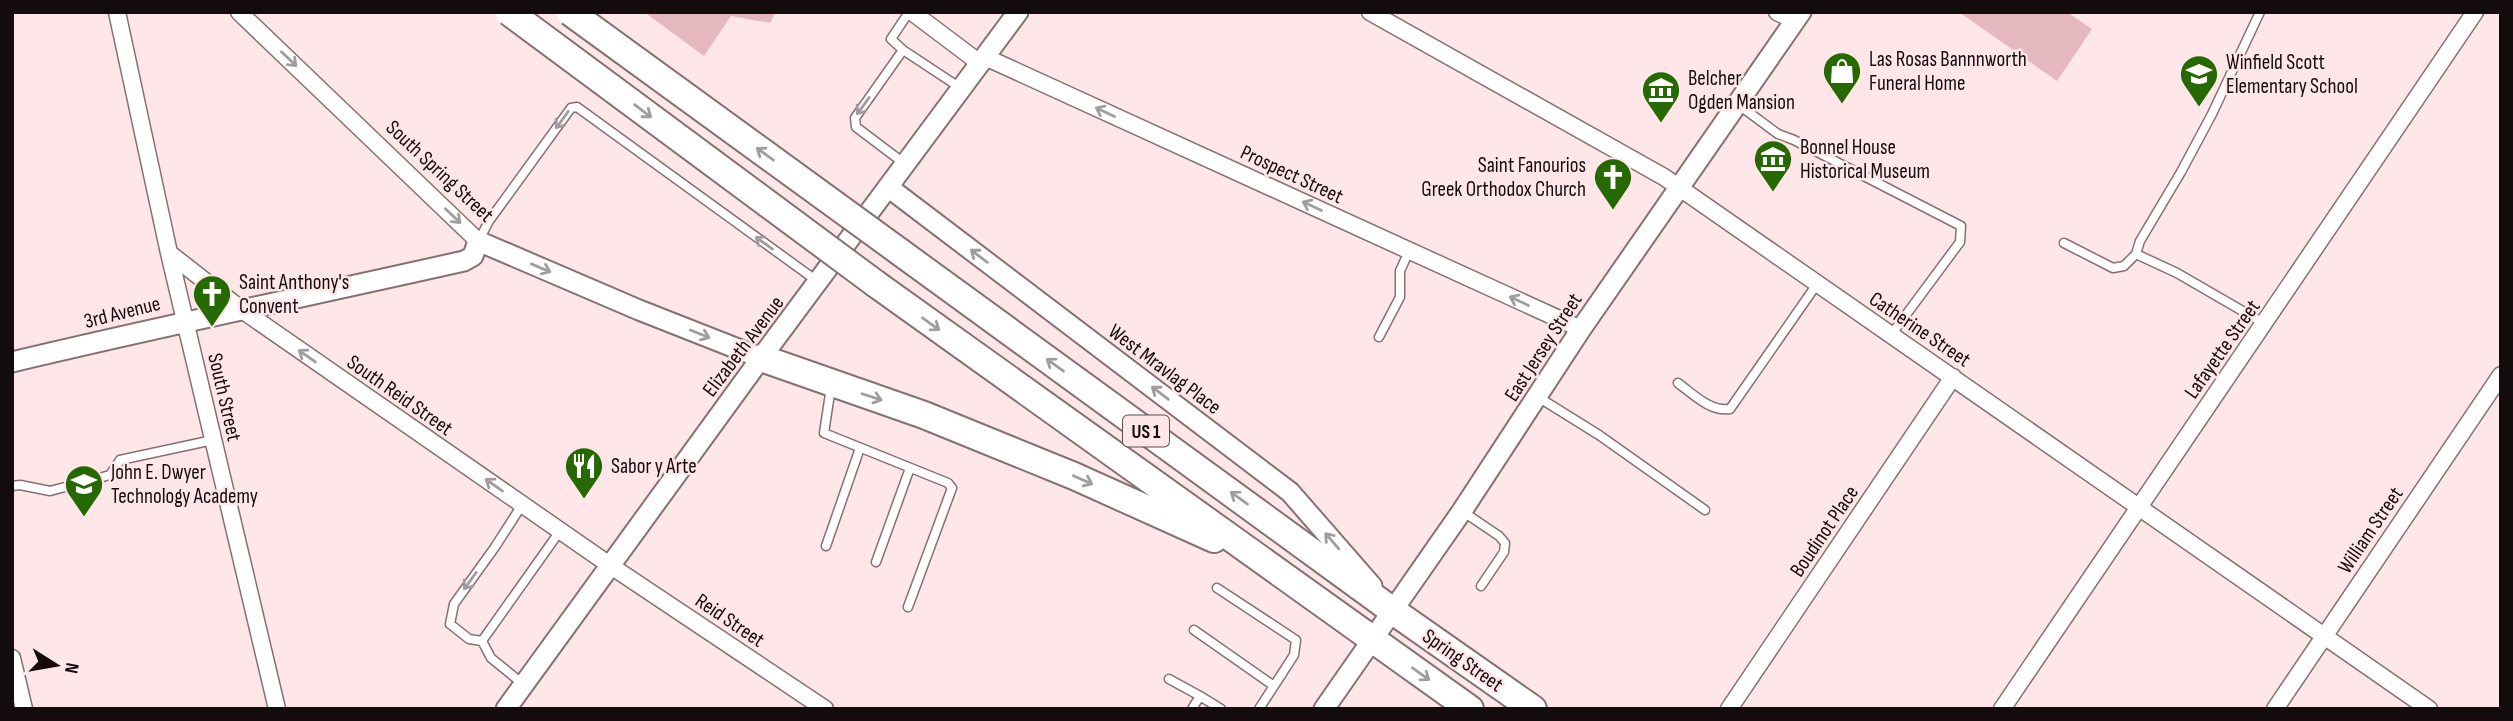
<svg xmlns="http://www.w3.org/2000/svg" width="2513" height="721" font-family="'Sofia Sans Condensed',sans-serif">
  <rect width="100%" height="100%" fill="#ffe6e9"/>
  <path fill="#e5b8bf" d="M 644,12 L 776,12 L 770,23 L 731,16 L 704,56 Z
    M 1959,12 L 2067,12 L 2092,29 L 2057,81 Z"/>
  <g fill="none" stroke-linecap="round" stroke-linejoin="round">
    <g stroke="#857073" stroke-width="11">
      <path id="service" d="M 909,12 L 891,39 L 903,50 L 962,89
        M 2260,12 L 2212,114 L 2181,172 L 2140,241 L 2136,254 L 2177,273 L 2265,324
        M 903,50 L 855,118 L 856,127 L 905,164
        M 1739,105 L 1778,134 L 1794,140 L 1961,226 L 1960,242 L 1891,335
        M 479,240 L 489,221 L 571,108 L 577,107 L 817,281
        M 2064,243 L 2113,268 L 2124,266 L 2136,254
        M 1379,337 L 1400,297 L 1400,271 L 1409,251
        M 1678,383 C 1693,394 1710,412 1730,409 L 1817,284
        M 831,387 L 824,433 L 948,483 L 952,488 L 908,607
        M 1538,397 L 1599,435 L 1705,510
        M 12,486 L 20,485 L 50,491 L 110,475 L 120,460 L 213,440
        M 522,505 L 495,547 L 454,604 L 450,624 L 469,639 L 482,641 L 560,531
        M 1462,511 L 1499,536 L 1505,543 L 1504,552 L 1481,586
        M 826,546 L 860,448
        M 876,562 L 910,468
        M 1217,588 L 1296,640 L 1294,655 L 1259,709
        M 1194,630 L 1274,686
        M 482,641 L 491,658 L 523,684
        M 1169,679 L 1200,696
        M 1192,709 L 1200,696 L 1221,709"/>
    </g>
    <g stroke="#857073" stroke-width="19">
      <path id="minor" d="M 117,12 L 169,253 L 277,709
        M 239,12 L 478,241
        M 912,12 L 981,64
        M 1370,12 L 1664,177 L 2429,709
        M 1777,12 L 1795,21
        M 985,57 L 1581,329
        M 169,253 L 242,310 L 611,566 L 825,709
        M 12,658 L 24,709
        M 1729,709 L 1953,377
        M 2002,709 L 2475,12
        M 2275,709 L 2501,375"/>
    </g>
    <g stroke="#857073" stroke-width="23">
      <path id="tertiary" d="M 888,187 L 1290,492 L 1372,586
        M 12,362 C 162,326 313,295 464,261 L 473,256 L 478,241 L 639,310 L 761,358
        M 506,709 L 761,358 L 1018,12
        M 1324,709 L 1462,511 L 1581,329 L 1801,12"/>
    </g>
    <g stroke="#857073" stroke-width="30">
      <path id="trunk" d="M 900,252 L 1393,611 L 1533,709
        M 876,284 L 1470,709
        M 761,358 L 924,415 L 1074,476 L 1214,539"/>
    </g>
    <use href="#service" stroke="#fff" stroke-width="8"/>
    <use href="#minor" stroke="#fff" stroke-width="16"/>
    <use href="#tertiary" stroke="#fff" stroke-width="19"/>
    <use href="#trunk" stroke="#fff" stroke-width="26"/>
    <g stroke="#857073" stroke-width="30" stroke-linecap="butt">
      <path id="trunk-bridge" d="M 509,12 L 876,284
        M 570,12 L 900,252"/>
    </g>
    <use href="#trunk-bridge" stroke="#fff" stroke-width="26"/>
  </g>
  <defs><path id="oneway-shaft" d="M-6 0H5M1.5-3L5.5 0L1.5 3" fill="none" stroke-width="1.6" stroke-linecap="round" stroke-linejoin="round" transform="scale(1.75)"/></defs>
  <g stroke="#a19d9e">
    <use href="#oneway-shaft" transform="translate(289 59) rotate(44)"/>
    <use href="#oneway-shaft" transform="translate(863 106) rotate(126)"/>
    <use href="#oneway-shaft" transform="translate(643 111) rotate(37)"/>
    <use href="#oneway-shaft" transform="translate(1105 112) rotate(-155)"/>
    <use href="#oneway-shaft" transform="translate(562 120) rotate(126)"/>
    <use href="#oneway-shaft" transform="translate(765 154) rotate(-144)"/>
    <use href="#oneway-shaft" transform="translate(1312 206) rotate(-155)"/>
    <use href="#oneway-shaft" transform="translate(453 216) rotate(44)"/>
    <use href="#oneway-shaft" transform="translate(764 243) rotate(-144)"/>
    <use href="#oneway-shaft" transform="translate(979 256) rotate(-143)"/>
    <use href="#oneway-shaft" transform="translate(541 268) rotate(23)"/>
    <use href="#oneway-shaft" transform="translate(1519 301) rotate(-155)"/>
    <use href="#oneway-shaft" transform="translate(931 324) rotate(36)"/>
    <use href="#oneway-shaft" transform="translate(700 334) rotate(22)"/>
    <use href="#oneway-shaft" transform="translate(307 356) rotate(-145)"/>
    <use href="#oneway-shaft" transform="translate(1055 365) rotate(-144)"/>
    <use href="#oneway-shaft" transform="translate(1160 393) rotate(-143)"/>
    <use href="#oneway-shaft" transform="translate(872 397) rotate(18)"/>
    <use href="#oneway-shaft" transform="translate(1083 480) rotate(24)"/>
    <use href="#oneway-shaft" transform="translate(494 485) rotate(-145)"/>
    <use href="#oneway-shaft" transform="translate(1239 498) rotate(-144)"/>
    <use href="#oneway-shaft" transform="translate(1332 541) rotate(-131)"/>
    <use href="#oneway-shaft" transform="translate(470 581) rotate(126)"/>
    <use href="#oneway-shaft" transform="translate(1421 674) rotate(36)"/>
  </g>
  <defs>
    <g id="shop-pin" transform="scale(2.0125)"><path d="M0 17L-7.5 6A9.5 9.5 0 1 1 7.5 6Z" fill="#266900" stroke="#ffe6e9"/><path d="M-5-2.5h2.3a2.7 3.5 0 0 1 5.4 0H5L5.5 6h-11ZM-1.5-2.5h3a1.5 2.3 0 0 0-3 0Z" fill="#fff"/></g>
    <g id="school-pin" transform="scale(2.0125)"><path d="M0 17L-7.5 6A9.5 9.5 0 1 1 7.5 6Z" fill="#266900" stroke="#ffe6e9"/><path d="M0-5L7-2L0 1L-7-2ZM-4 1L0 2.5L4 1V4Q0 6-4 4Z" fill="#fff"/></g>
    <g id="museum-pin" transform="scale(2.0125)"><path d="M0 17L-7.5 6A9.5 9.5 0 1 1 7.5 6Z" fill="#266900" stroke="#ffe6e9"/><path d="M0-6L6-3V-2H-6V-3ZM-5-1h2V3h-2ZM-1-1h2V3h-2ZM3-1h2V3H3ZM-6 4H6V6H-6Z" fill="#fff"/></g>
    <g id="church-pin" transform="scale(2.0125)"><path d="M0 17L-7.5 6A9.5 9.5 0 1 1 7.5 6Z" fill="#266900" stroke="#ffe6e9"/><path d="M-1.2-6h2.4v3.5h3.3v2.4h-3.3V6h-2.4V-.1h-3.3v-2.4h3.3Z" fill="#fff"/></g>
    <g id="restaurant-pin" transform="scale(2.0125)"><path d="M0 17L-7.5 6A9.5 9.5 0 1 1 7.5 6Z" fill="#266900" stroke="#ffe6e9"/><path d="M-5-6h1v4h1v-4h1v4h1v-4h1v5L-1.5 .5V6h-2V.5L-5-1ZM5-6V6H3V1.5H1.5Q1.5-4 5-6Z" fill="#fff"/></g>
  </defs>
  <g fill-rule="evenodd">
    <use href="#shop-pin" x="1842" y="71"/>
    <use href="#school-pin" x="2199" y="74"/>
    <use href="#museum-pin" x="1661" y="90"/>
    <use href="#museum-pin" x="1773" y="159"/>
    <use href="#church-pin" x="1613" y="177"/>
    <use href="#church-pin" x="212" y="294"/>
    <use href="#restaurant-pin" x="584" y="466"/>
    <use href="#school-pin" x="84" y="484"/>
  </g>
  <g text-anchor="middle" stroke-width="5" stroke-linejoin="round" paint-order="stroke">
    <rect fill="#ffe6e9" stroke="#5a4d4e" stroke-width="2" x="1123" y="415.5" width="46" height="31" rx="5"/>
    <g font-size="19" font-weight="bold" fill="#130b0c">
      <text x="1146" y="438">US 1</text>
    </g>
    <g font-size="21" fill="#130b0c" stroke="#ffe6e9" text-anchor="start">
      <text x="1869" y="66">Las Rosas Bannnworth<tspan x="1869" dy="24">Funeral Home</tspan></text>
      <text x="2226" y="69">Winfield Scott<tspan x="2226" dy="24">Elementary School</tspan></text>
      <text x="1688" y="85">Belcher<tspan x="1688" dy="24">Ogden Mansion</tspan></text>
      <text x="1800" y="154">Bonnel House<tspan x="1800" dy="24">Historical Museum</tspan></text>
      <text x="1586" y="172" text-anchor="end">Saint Fanourios<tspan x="1586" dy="24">Greek Orthodox Church</tspan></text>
      <text x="239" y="289">Saint Anthony's<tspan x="239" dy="24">Convent</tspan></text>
      <text x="611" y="473">Sabor y Arte</text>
      <text x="111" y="479">John E. Dwyer<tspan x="111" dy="24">Technology Academy</tspan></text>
    </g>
    <g font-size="21" fill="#130b0c" stroke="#ffe6e9">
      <text transform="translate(440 171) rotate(43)" y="7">South Spring Street</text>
      <text transform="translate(1292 174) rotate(25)" y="7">Prospect Street</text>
      <text transform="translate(122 312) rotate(-14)" y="7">3rd Avenue</text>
      <text transform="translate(1920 329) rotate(34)" y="7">Catherine Street</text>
      <text transform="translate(743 346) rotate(-53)" y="7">Elizabeth Avenue</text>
      <text transform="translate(1543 347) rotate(-57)" y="7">East Jersey Street</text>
      <text transform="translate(2222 349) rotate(-55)" y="7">Lafayette Street</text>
      <text transform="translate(1165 369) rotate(37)" y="7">West Mravlag Place</text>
      <text transform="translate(400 395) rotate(35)" y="7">South Reid Street</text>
      <text transform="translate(225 397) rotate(77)" y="7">South Street</text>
      <text transform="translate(2370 530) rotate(-56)" y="7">William Street</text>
      <text transform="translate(1824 531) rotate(-56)" y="7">Boudinot Place</text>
      <text transform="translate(730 620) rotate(34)" y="7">Reid Street</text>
      <text transform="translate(1463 660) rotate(35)" y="7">Spring Street</text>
    </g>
  </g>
  <rect width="2513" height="721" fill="none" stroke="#130b0c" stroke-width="28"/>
  <g transform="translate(56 665) rotate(101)" stroke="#ffe6e9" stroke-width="5" paint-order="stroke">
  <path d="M0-5L12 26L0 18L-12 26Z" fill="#130b0c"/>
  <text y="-10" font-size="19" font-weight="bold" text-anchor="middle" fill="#130b0c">N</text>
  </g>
</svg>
